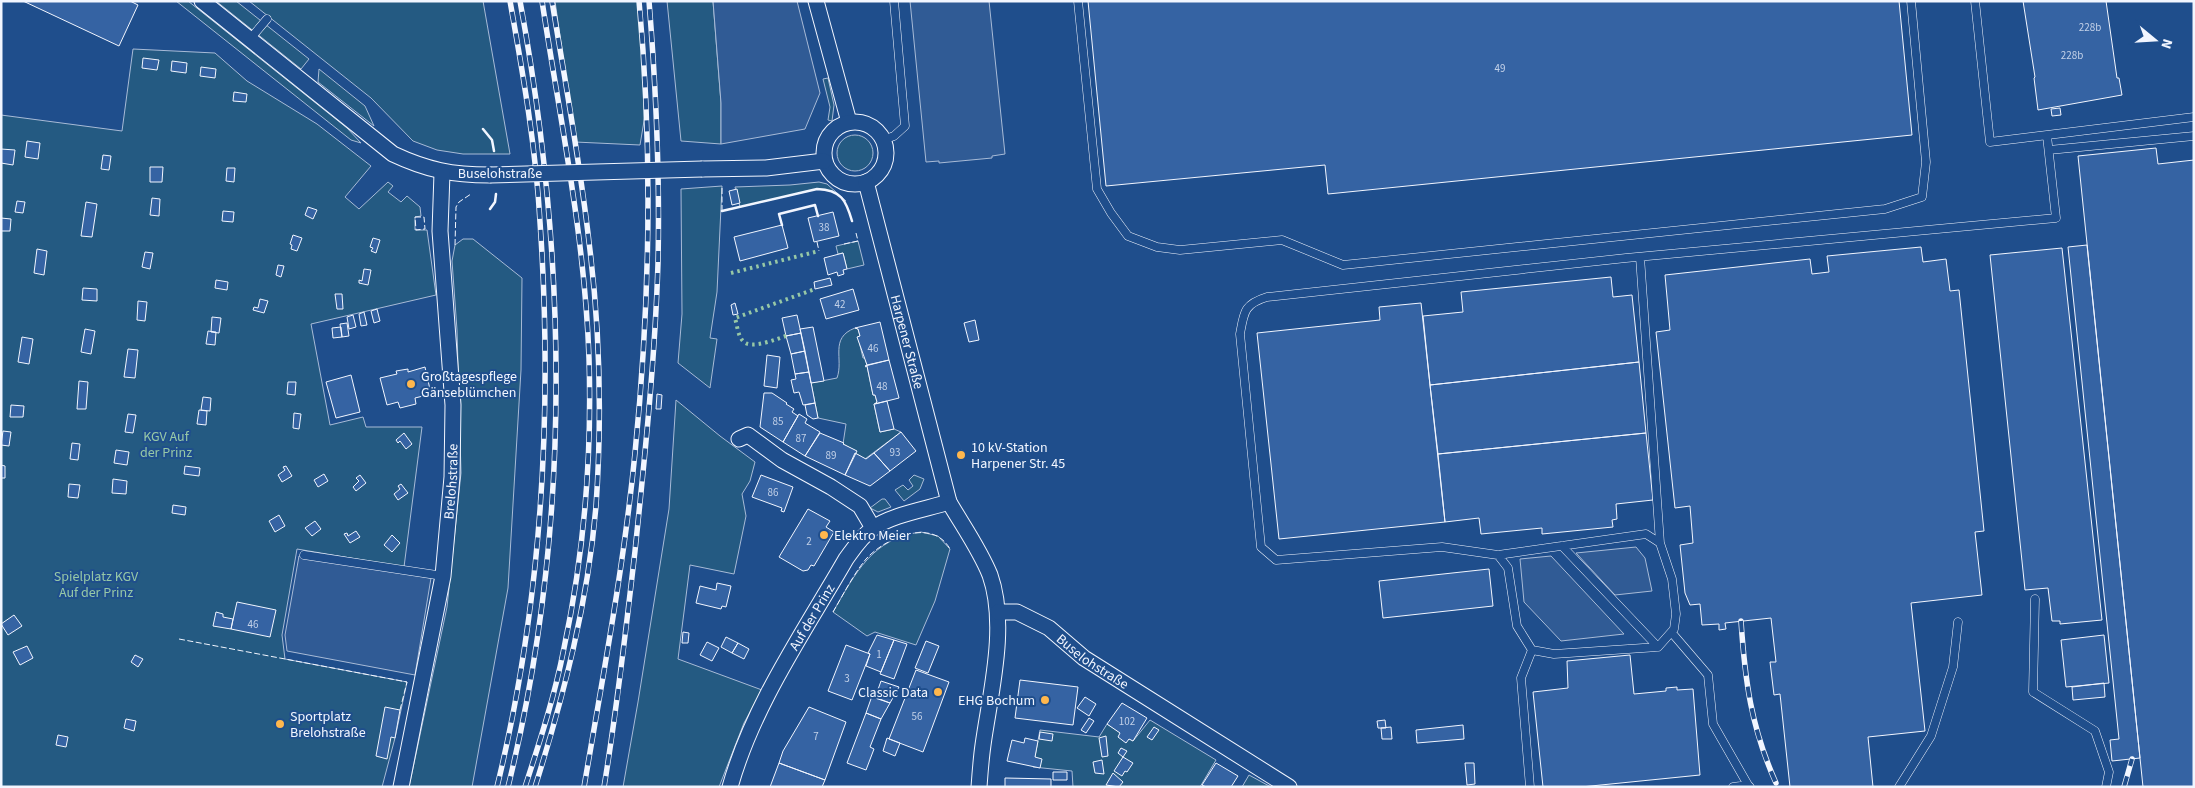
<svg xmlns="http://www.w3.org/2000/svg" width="2195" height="788" font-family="'Source Sans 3',sans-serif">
  <rect width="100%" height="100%" fill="#1f4e8c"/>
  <path fill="#245a82" stroke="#a8bbd7" d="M 176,1 L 188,1 L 347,128 L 361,143 L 351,140 Z
    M 216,1 L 236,1 L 309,59 L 301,69 Z
    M 249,1 L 483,1 L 510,154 L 463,154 L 437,150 L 413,141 L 371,98 Z
    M 555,1 L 639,1 L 647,103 L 640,145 L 575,142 Z
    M 667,1 L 713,1 L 721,103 L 721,144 L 681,141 Z
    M 133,49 L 215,53 L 247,81 L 317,124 L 371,166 L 345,197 L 359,209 L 388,182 L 393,186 L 388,192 L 401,202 L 407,196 L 420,207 L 421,216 L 415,217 L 415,230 L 427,230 L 436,295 L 311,324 L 330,425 L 363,417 L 366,427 L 422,427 L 404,567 L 297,549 L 282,635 L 285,659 L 407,682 L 395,738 L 382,787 L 1,787 L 1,115 L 122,131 Z
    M 319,69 L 365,106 L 374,126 L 318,82 Z
    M 828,78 L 834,105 L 832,121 L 828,120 L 830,107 L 823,79 Z
    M837 153a18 18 0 1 1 36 0a18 18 0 1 1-36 0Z
    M 819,182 L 827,184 L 846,201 L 833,191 L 817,189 L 740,207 L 735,187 L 790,185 Z
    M 722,186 L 717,292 L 710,338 L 717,339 L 710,388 L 678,363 L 682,314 L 681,189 Z
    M 463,239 L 473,239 L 522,278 L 521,370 L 508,588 L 472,787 L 409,787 L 447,607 L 461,473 L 457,330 L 452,261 L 455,245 Z
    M 858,241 L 864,265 L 847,269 L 843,253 L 838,254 L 836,246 Z
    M 855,328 L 858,329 L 860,336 L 858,337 L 863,358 L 865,358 L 867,365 L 865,367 L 867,366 L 873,395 L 875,395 L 877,402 L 874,404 L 880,432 L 894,429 L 901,432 L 865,459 L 855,453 L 856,451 L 843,444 L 846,424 L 818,418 L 811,383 L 837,378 C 844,359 829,338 855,328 Z
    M 676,400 L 720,436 L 755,462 L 750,481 L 742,494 L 746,516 L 734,574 L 690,565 L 678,659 L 762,690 L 744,723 L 719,787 L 623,787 L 638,702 L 669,509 Z
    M 914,475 L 924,479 L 920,489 L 904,501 L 895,490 L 903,485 L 908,490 L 913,486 L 909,480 Z
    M 882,499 L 885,499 L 891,507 L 878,512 L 870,508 Z
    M 921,532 L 938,536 L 950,549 L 935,601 L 916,645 L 875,632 L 867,636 L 833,612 C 855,574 872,538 921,532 Z
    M 1150,720 L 1216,760 L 1200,787 L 1073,787 L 1072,771 L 1033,767 L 1040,730 L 1099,737 L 1107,724 L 1133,741 Z
    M 1249,775 L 1271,787 L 1242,787 Z"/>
  <path fill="#305b95" stroke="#a8bbd7" d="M 713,1 L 797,1 L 820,93 L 805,129 L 721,144 L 721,103 Z
    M 910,1 L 989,1 L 1005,154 L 992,156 L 992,158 L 939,163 L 939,161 L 926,162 Z
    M 1636,547 L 1645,558 L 1652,591 L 1615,595 L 1576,553 Z
    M 299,556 L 431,578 L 415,675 L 287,651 L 285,635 Z
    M 1551,556 L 1624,634 L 1561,641 L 1524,602 L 1520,559 Z"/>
  <path fill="#3563a3" stroke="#f2f6ff" d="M 23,1 L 130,1 L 138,5 L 119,46 Z
    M 1088,1 L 1899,1 L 1912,135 L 1328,194 L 1325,165 L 1106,186 Z
    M 2023,1 L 2106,1 L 2117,78 L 2119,78 L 2122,95 L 2038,110 L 2034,78 L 2035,77 Z
    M 143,58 L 159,60 L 157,70 L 142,68 Z
    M 172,61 L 187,63 L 186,73 L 171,71 Z
    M 201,67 L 216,69 L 215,78 L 200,76 Z
    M 234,92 L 247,94 L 246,102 L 233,101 Z
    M 2060,108 L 2061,115 L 2052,116 L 2051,109 Z
    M 27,141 L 40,143 L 38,159 L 25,157 Z
    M 2156,148 L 2158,164 L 2194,160 L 2194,787 L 2143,787 L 2078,156 Z
    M 1,149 L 15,150 L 13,165 L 1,163 Z
    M 103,155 L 111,156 L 109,170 L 101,169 Z
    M 150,167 L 163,167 L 162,182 L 150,182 Z
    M 227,168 L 235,168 L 234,182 L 226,181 Z
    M 737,189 L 740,203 L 732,205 L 729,191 Z
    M 152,198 L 160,199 L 159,216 L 150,215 Z
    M 17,201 L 25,202 L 23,213 L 15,212 Z
    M 86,202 L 97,204 L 92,237 L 81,236 Z
    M 308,207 L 317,210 L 313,219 L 305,215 Z
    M 223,211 L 234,212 L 233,222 L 222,221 Z
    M 833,212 L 839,236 L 814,242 L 808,218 Z
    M 1,218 L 11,219 L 10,231 L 1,231 Z
    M 782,225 L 788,248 L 740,261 L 734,237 Z
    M 293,235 L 302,238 L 297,251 L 291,249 L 292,245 L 290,244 Z
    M 373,238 L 380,240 L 376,253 L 371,251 L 373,248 L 370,247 Z
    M 2087,245 L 2140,758 L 2112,761 L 2110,740 L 2119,739 L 2068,247 Z
    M 1921,247 L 1923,262 L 1946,259 L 1950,291 L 1959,290 L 1984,531 L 1975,532 L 1982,595 L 1911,603 L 1925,731 L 1868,737 L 1873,787 L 1790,787 L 1780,694 L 1774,695 L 1770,662 L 1776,662 L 1771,618 L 1725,623 L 1726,629 L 1719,630 L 1719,624 L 1702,625 L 1700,604 L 1690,605 L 1685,593 L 1680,545 L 1693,543 L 1690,506 L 1675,508 L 1656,332 L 1670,330 L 1665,275 L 1810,259 L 1812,274 L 1829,272 L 1827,256 Z
    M 2062,248 L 2102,620 L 2060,624 L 2060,621 L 2052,621 L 2048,588 L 2025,590 L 1990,255 Z
    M 37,249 L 47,251 L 44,275 L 34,273 Z
    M 145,252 L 153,253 L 150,269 L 142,267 Z
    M 843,253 L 847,269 L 843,270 L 844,274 L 838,276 L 837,272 L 828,275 L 824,258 Z
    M 278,265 L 284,266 L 281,277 L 276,275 Z
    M 364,269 L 371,270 L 368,285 L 359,283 L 359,280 L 362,281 Z
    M 1611,277 L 1613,297 L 1632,295 L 1639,362 L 1430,385 L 1423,316 L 1463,312 L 1461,292 Z
    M 830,278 L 832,285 L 815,289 L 814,282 Z
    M 216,280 L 228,282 L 227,290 L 215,288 Z
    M 83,288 L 97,289 L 97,301 L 82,300 Z
    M 853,289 L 859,310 L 826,319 L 820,299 Z
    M 335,294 L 342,294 L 343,309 L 337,309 Z
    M 260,299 L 268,301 L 264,313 L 253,310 L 254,307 L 258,308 Z
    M 138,301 L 147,302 L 145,321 L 137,320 Z
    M 735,303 L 738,314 L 733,315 L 731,305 Z
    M 1421,303 L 1445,522 L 1279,539 L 1257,333 L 1380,320 L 1379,307 Z
    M 377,309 L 380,321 L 374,323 L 371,311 Z
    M 364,312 L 367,325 L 361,326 L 359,314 Z
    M 353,315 L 356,327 L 349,329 L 347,317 Z
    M 797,315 L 801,333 L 786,336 L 782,318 Z
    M 212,317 L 221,318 L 219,333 L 211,332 Z
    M 975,320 L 979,340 L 969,342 L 964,323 Z
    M 880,322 L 889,360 L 867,365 L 857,337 L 860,336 L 858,329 L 855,328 Z
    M 347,323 L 349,336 L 342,337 L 340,324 Z
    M 341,327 L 342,337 L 333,338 L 332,328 Z
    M 813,327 L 824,381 L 811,383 L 800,329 Z
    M 85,329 L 95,331 L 91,354 L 81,352 Z
    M 208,331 L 216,332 L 215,345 L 206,344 Z
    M 801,333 L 805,351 L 791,354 L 786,336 Z
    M 22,337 L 33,339 L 29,364 L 18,362 Z
    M 128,349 L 138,350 L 135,378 L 124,377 Z
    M 805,351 L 809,372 L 795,374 L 791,354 Z
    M 767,355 L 780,357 L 777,388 L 764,386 Z
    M 889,360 L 899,398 L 875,404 L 877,402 L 875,395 L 873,395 L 867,366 L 865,366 Z
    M 1639,362 L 1646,433 L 1438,454 L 1430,385 Z
    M 425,367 L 431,394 L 415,398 L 416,404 L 400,408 L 398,402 L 387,405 L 380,378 L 397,374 L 396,371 L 408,369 L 408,372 Z
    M 809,372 L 815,403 L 803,405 L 799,392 L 794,393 L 791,380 L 796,379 L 795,374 Z
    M 351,375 L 360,412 L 336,418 L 326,382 Z
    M 79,381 L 88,382 L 86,409 L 77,409 Z
    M 288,382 L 296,382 L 295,395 L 287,394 Z
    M 764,393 L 772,393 L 787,403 L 786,404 L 794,409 L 792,412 L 798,416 L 783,442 L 760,427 Z
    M 657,394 L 662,395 L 661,409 L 656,409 Z
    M 203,397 L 211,398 L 210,411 L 201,410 Z
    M 887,401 L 894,429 L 880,432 L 874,404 Z
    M 815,403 L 818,418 L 813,419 L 807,415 L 805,405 Z
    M 11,405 L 24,406 L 23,417 L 10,417 Z
    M 199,410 L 207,411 L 206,425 L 197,424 Z
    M 294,413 L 301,414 L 299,429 L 293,428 Z
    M 128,414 L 136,415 L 133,433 L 125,432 Z
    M 799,414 L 807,419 L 805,423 L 820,432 L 805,456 L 783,442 Z
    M 3,431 L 11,432 L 9,446 L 1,445 Z
    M 901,432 L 916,451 L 890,471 L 874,453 Z
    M 404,433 L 412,444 L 406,449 L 400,441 L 398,443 L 396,440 Z
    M 820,433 L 844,443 L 843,444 L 857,451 L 845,475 L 805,456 Z
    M 1646,433 L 1653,500 L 1616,504 L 1617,519 L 1612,520 L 1613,527 L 1542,534 L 1542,528 L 1481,534 L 1479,518 L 1445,522 L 1438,454 Z
    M 72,443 L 80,444 L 78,460 L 70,459 Z
    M 116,450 L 129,452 L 127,465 L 114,463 Z
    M 962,450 L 965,457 L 960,460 L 957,452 Z
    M 855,453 L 866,459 L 874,453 L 890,471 L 870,486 L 845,475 Z
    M 1,465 L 5,466 L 5,478 L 1,478 Z
    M 185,466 L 200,468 L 199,476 L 184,474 Z
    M 286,466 L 292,476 L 282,482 L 278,475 L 285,470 L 283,467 Z
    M 324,474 L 328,481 L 318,487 L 314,480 Z
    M 360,475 L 366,483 L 356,491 L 353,487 L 359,481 L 356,478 Z
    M 761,475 L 793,487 L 784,512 L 781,511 L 782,508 L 752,497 Z
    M 113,479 L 127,481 L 126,494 L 112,493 Z
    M 69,484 L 80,485 L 78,498 L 68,497 Z
    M 401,484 L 408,493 L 398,500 L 394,494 L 400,489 L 398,486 Z
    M 173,505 L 186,507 L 185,515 L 172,513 Z
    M 808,509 L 830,521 L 826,527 L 834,532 L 814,566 L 811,565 L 808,570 L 803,571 L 779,557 Z
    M 279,515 L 285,526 L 275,532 L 269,521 Z
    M 315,521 L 321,529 L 312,536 L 305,528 Z
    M 356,531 L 360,537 L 350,543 L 344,534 L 347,533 L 348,536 Z
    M 392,535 L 400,543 L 392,552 L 384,545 Z
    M 1489,569 L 1493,606 L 1383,618 L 1379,581 Z
    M 717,583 L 731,586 L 726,607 L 722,606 L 721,609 L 696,603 L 700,586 L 716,590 Z
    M 237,602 L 276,610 L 270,637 L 231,629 Z
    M 216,612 L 223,614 L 223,617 L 233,619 L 231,629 L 213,626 Z
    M 14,615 L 22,626 L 8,635 L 1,624 Z
    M 683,632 L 689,633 L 688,643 L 682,643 Z
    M 877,635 L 894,640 L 881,672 L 866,666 L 870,654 L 868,653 Z
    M 2104,635 L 2109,683 L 2066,687 L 2061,640 Z
    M 726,637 L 738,643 L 732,653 L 721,647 Z
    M 894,640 L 907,644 L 894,679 L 880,674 Z
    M 926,641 L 939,646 L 928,673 L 915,668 Z
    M 707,642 L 719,648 L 712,661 L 700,655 Z
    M 738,643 L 749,649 L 744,659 L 732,653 Z
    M 846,645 L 870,654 L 852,700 L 828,691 Z
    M 27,646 L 33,658 L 20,665 L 13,652 Z
    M 135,655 L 143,659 L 138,667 L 131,662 Z
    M 1630,655 L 1634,694 L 1666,691 L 1666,688 L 1677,687 L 1677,690 L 1693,689 L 1700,775 L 1581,787 L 1543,787 L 1533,692 L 1568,688 L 1567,661 Z
    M 916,670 L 949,682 L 923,752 L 889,739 Z
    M 1020,680 L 1078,687 L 1073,725 L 1015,718 Z
    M 881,681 L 899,687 L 890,703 L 875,698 Z
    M 2104,683 L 2105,697 L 2073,700 L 2072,687 Z
    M 872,696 L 890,703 L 881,719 L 866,713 Z
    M 1085,697 L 1096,704 L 1089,716 L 1077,708 Z
    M 1122,703 L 1147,718 L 1133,741 L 1129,739 L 1126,743 L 1118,737 L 1120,733 L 1107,724 Z
    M 385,707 L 400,710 L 395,738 L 391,737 L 387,759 L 376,756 Z
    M 809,707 L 846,722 L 825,780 L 779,763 L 783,751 Z
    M 866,713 L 881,719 L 870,747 L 874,749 L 866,770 L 847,763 Z
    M 1089,718 L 1094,721 L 1086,733 L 1081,730 Z
    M 126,719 L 136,721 L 134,731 L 124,728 Z
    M 1385,720 L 1386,728 L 1378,728 L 1377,721 Z
    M 1463,725 L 1464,739 L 1417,743 L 1416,730 Z
    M 1154,727 L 1159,730 L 1152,740 L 1147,737 Z
    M 1391,727 L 1392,739 L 1382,739 L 1381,728 Z
    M 1040,732 L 1053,734 L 1052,741 L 1039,739 Z
    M 58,735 L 68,737 L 66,747 L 56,745 Z
    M 1106,736 L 1108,756 L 1102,757 L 1099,738 Z
    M 887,738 L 900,743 L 895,756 L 883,751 Z
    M 1025,738 L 1038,741 L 1035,757 L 1042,759 L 1040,768 L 1007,761 L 1012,740 L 1024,743 Z
    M 1121,748 L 1127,751 L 1123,757 L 1118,753 Z
    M 1123,757 L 1133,763 L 1127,772 L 1125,771 L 1122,776 L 1114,771 Z
    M 1102,760 L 1104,774 L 1095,773 L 1093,762 Z
    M 779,763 L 825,780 L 822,787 L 770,787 Z
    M 1216,763 L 1238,776 L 1231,787 L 1206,787 L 1202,785 Z
    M 1465,763 L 1474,763 L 1475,784 L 1467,785 Z
    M 1053,772 L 1067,772 L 1067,780 L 1053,780 Z
    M 1113,773 L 1123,782 L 1119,787 L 1106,785 Z
    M 1005,778 L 1051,779 L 1051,787 L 1005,787 Z"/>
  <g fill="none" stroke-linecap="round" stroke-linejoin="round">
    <g stroke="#f2f6ff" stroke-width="9">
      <path id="service" d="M 1078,1 L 1097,189 L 1111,213 L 1128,236 L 1157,247 L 1180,250 L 1282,240 L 1343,265 L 1885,209 L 1922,197 L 1926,162 L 1911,1
        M 1975,1 L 1990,142 L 2194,117
        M 250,39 L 267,19
        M 883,140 L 894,136 L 905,126 L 894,1
        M 2049,150 L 2194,136
        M 1640,257 L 1660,543
        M 1562,546 L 1658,647
        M 304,555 L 443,576
        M 1498,555 L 1508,568 L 1517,626 L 1532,650 L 1554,654 L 1658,647 L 1674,629 L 1676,614 L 1672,579 L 1660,543 L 1646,534 L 1498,555 L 1442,547 L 1276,560 L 1261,547 L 1240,334 C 1244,312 1244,304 1267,297 L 1626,258 L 2056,218 L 2047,136
        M 2035,599 L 2033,692 L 2095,731 L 2109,772 L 2106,787
        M 1672,633 L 1708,675 L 1713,724 L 1748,785
        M 1530,787 L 1521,678 L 1532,650
        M 1733,787 L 1748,785 L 1750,787
        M 1899,787 L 1931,736 L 1953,667 L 1958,622"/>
    </g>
    <g stroke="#f2f6ff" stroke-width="17">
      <g id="minor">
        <path d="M 202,1 L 393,154 C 427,170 452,175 490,175"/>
        <path d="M 816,1 L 849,122"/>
        <circle cx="855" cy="153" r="31"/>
        <path d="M 702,169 L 766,168 L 824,161"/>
        <path id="s1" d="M 866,182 L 949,502 C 963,526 980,550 990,575 C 1008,626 990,694 983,745 C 981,759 980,773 979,787"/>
        <path d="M 739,439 L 748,435 L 782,460 L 831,487 L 860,506 L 873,528"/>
        <path id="s2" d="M 998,612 L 1017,612 L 1049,628 L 1084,658 L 1289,787"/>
        <path id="s3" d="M 401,787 L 443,576 L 452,477 L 453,405 L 440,231 L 442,173"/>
        <path id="s4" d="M 730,787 C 753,705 804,632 846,559 C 854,548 861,537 872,529 C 890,515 927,509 949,502"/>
      </g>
    </g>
    <use href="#service" stroke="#1f4e8c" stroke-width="8"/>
    <use href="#minor" stroke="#1f4e8c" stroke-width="15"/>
    <g stroke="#f2f6ff" stroke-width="5.5">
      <path id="rail" d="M 1741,621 C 1745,681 1751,727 1776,783
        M 497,787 C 542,602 553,411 540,222 C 536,148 523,74 510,1
        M 508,787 C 572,528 568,262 520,1
        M 525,787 C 540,741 555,695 564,648 C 584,554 592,454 589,358 C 585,238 560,119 542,1
        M 535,787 C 564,695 588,602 596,506 C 602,419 600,329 589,242 C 580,162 565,81 552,1
        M 584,787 C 603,676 624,565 635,453 C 650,303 653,152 639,1
        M 604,787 C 617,709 626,630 635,551 C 645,455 655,359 658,263 C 660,175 656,88 649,1
        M 2124,787 L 2132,759"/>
    </g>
    <use href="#rail" stroke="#1f4e8c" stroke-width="4" stroke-dasharray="11" stroke-linecap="butt"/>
    <g stroke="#f2f6ff" stroke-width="17" stroke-linecap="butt">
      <path id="minor-bridge" d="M 490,175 L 702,169"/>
    </g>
    <use href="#minor-bridge" stroke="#1f4e8c" stroke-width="15"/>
    <path stroke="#97c8a6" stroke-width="4" stroke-dasharray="2.5 4" stroke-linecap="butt" d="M 731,273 L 819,251
      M 786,336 C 777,339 750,350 743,341 C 738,336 737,325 735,318 L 815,289"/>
    <path stroke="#f2f6ff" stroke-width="1" stroke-dasharray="6 2.5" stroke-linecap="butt" d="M 722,211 L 722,186
      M 415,217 L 424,217 L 425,229 L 416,230 Z
      M 817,242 L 819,251
      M 844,244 L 858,241 L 856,233
      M 455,245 L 456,207 L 459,202 L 471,194
      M 833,612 C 843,595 853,575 866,559 C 885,538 932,517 950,549
      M 179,639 L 407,682 L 400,710"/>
    <path stroke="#f2f6ff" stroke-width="2.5" d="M 483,129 L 492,140 L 494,151
      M 490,209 L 495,202 L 496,194
      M 722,211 L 817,189 C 841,190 846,200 852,221
      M 782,225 L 779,214 L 815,205 L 818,216"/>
  </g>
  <g fill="#ffb74d" stroke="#1f4e8c" stroke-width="2">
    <circle cx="411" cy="384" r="5"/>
    <circle cx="961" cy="455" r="5"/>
    <circle cx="824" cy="535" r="5"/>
    <circle cx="938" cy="692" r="5"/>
    <circle cx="1045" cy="700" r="5"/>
    <circle cx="280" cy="724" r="5"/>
  </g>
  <g text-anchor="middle" stroke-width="4" stroke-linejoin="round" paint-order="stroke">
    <g font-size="11" fill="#c3d1e8">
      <text x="2090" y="31">228b</text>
      <text x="2072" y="59">228b</text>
      <text x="1500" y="72">49</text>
      <text x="824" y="231">38</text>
      <text x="840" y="308">42</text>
      <text x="873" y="352">46</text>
      <text x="882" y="390">48</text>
      <text x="778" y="425">85</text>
      <text x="801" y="442">87</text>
      <text x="895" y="456">93</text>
      <text x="831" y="459">89</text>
      <text x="773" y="496">86</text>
      <text x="809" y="545">2</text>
      <text x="253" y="628">46</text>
      <text x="879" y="658">1</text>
      <text x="847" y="682">3</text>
      <text x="917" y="720">56</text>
      <text x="1127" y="725">102</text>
      <text x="816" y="740">7</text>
    </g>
    <g font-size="14" fill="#f2f6ff" stroke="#1f4e8c">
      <text x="500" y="178">Buselohstraße</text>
      <text dy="5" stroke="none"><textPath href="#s1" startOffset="165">Harpener Straße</textPath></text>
      <text dy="5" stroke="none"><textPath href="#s3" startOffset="310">Brelohstraße</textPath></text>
      <text dy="5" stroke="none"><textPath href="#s4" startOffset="189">Auf der Prinz</textPath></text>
      <text dy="5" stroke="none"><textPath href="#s2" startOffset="110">Buselohstraße</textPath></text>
    </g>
    <g font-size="14" fill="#f2f6ff" stroke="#1f4e8c" text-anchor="start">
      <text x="421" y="381">Großtagespflege<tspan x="421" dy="16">Gänseblümchen</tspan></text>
      <text x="971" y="452">10 kV-Station<tspan x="971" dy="16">Harpener Str. 45</tspan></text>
      <text x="834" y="540">Elektro Meier</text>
      <text x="928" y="697" text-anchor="end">Classic Data</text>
      <text x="1035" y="705" text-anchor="end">EHG Bochum</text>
      <text x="290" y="721">Sportplatz<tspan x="290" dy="16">Brelohstraße</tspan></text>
    </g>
    <g font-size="14" fill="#97c8a6" stroke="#1f4e8c">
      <text x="166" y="441">KGV Auf<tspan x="166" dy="16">der Prinz</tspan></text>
      <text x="96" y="581">Spielplatz KGV<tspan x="96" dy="16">Auf der Prinz</tspan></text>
    </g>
  </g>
  <rect width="2195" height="788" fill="none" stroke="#f2f6ff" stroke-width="5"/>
  <g transform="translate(2155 40) rotate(108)" stroke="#1f4e8c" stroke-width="4" paint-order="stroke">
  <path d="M0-4L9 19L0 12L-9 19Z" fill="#f2f6ff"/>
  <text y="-8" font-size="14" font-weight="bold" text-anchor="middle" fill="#f2f6ff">N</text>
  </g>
</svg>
